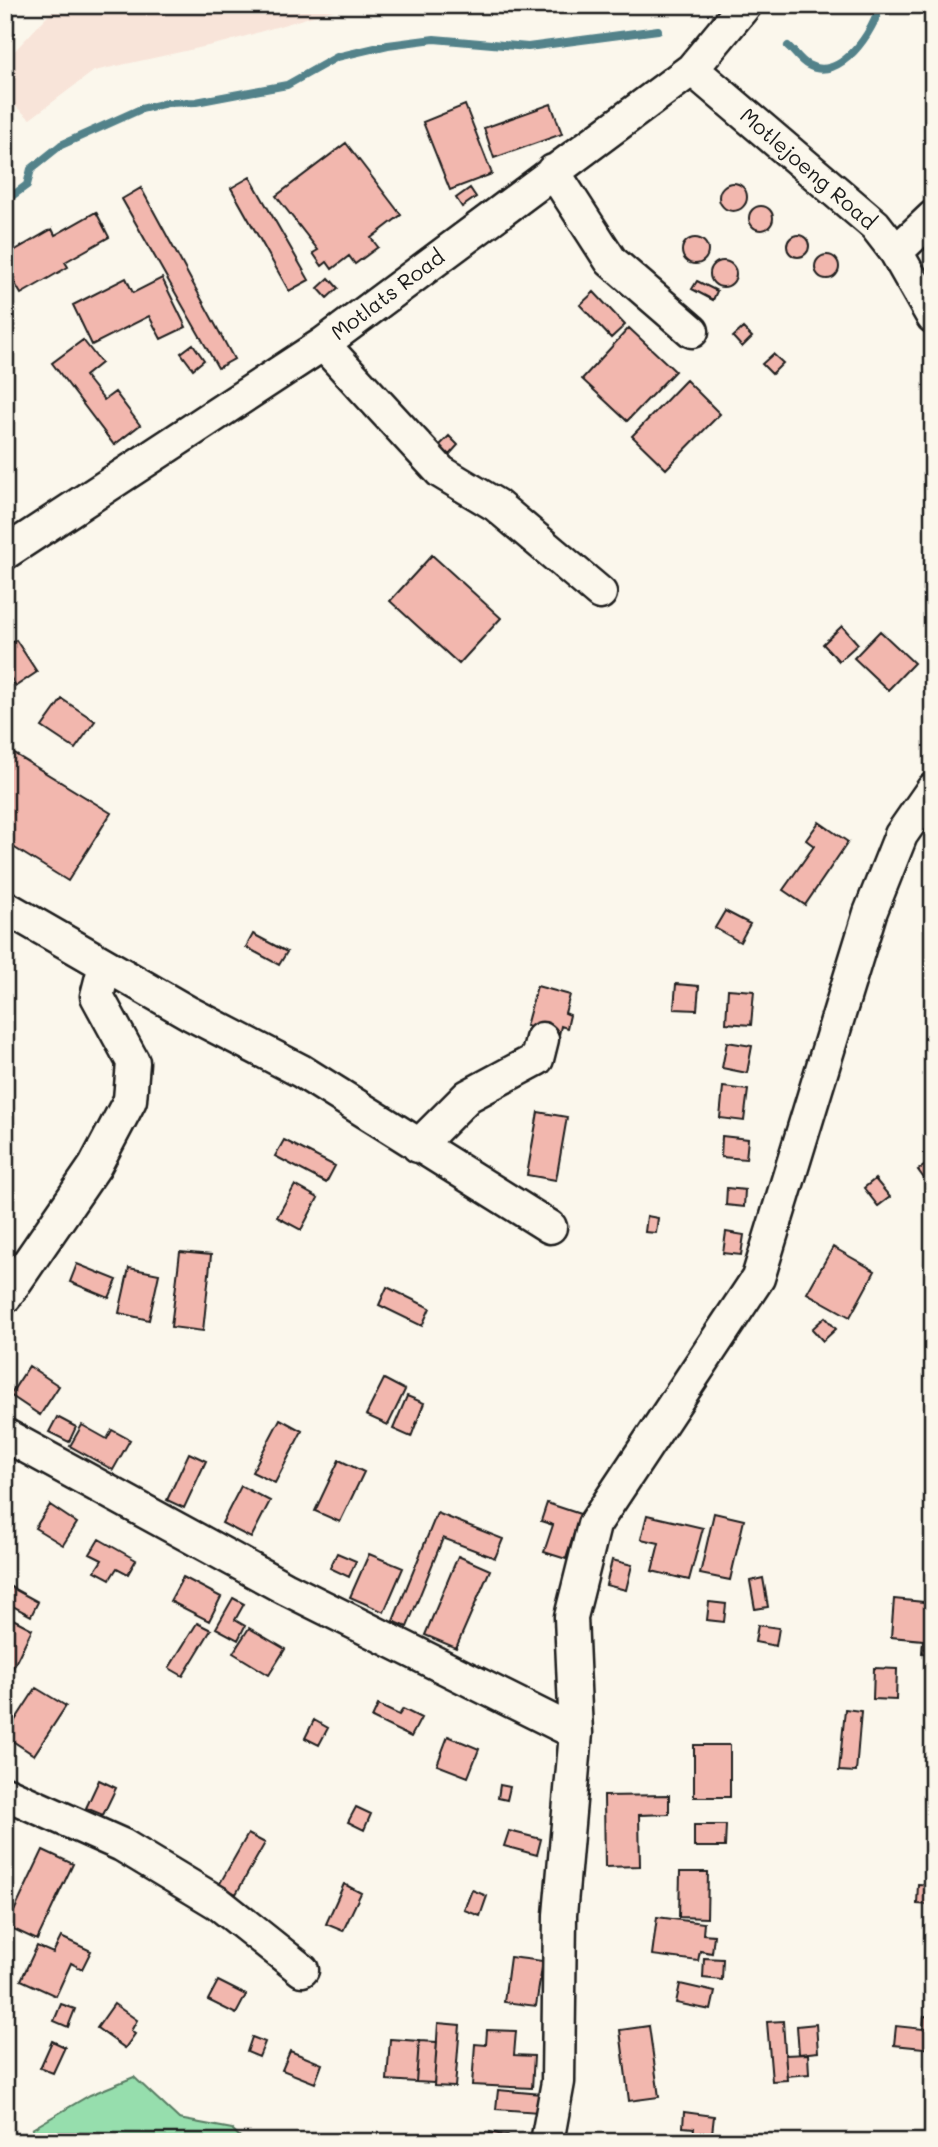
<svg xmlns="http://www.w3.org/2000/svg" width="938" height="2147" font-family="Mali,sans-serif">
  <rect width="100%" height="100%" fill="#fbf7ec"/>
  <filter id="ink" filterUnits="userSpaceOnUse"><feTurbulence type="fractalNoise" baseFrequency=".0143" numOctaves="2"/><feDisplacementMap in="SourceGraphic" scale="14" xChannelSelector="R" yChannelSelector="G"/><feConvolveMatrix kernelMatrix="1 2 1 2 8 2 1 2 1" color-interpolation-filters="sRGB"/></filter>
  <g filter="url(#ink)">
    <path fill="#f8e4d9" d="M 58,5 L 350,5 L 226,42 L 94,71 L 30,119 L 5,97 L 5,61 Z"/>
    <path fill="#96dead" stroke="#597d64" stroke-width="2" d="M 134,2077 L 179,2119 L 232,2129 L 245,2142 L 42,2142 L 32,2129 L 90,2095 Z"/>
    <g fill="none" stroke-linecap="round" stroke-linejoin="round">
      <path stroke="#53828a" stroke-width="8" d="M 788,46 C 794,51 800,61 808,65 C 840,83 874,31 880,5
        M 5,201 L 27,185 L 31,169 L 61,145 L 141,109 L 167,103 L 196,102 L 287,85 L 337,57 L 388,45 L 434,39 L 528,47 L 658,30"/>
    </g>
    <path fill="#f2b7ae" stroke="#1c1c1c" stroke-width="2" d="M 551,104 L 562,134 L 494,158 L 484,128 Z
      M 465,105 L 492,174 L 450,190 L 423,122 Z
      M 346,143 L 401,215 L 371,238 L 378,247 L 355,264 L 349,256 L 332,269 L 327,262 L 322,266 L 313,253 L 318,250 L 276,196 Z
      M 250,177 L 309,280 L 289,291 L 231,188 Z
      M719 197a14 14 0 1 1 28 0a14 14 0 1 1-28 0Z
      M 141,188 L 234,359 L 218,368 L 122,199 Z
      M 470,188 L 476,197 L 462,207 L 456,198 Z
      M749 218a12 12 0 1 1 24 0a12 12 0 1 1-24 0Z
      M 96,212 L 109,237 L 65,262 L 68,267 L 21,294 L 5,266 L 5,256 L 52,229 L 55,235 Z
      M787 246a11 11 0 1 1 22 0a11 11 0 1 1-22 0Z
      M682 251a13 13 0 1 1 26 0a13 13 0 1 1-26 0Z
      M815 267a12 12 0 1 1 24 0a12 12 0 1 1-24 0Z
      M710 274a13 13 0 1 1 26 0a13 13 0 1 1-26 0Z
      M 126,278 L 133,293 L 162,278 L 186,327 L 161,339 L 149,316 L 92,345 L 73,305 Z
      M 329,278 L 338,288 L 327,298 L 318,288 Z
      M 697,281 L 717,291 L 713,300 L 692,289 Z
      M 594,292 L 625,325 L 611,338 L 580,305 Z
      M 629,328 L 675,371 L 627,421 L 582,379 Z
      M 743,328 L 752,337 L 742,347 L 733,337 Z
      M 83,340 L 101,363 L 85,376 L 104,400 L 115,392 L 140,425 L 114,445 L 52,363 Z
      M 193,344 L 204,360 L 193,369 L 181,353 Z
      M 773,354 L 783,363 L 772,374 L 762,364 Z
      M 686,380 L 720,414 L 666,469 L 632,436 Z
      M 449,436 L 458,445 L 449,455 L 439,446 Z
      M 432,555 L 501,618 L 459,664 L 390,601 Z
      M 842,626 L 858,644 L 839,661 L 823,644 Z
      M 880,631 L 914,663 L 888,690 L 854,658 Z
      M 16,640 L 37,672 L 16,686 L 5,669 L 5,646 Z
      M 62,699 L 95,721 L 75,749 L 42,727 Z
      M 5,748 L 111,813 L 68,881 L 5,842 Z
      M 819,822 L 848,842 L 805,905 L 783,890 L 814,846 L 806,840 Z
      M 725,911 L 750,924 L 740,942 L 715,928 Z
      M 253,934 L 287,952 L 279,965 L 246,947 Z
      M 676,984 L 699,986 L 697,1010 L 674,1009 Z
      M 537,986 L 570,995 L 565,1013 L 570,1015 L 567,1028 L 561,1026 L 559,1035 L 526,1026 Z
      M 728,989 L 754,991 L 751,1025 L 726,1023 Z
      M 727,1042 L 752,1046 L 747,1073 L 722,1068 Z
      M 723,1087 L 748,1090 L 744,1121 L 720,1118 Z
      M 538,1112 L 567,1117 L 556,1180 L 527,1175 Z
      M 722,1136 L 748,1139 L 746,1159 L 721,1157 Z
      M 284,1140 L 335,1166 L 326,1183 L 275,1156 Z
      M 933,1160 L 933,1191 L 918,1170 Z
      M 875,1179 L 890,1197 L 878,1206 L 864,1188 Z
      M 295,1185 L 318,1198 L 301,1230 L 277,1217 Z
      M 727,1188 L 745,1190 L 744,1207 L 726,1205 Z
      M 647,1216 L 658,1218 L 656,1233 L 645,1232 Z
      M 726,1232 L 744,1235 L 741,1255 L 723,1253 Z
      M 833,1247 L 875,1271 L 850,1317 L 807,1293 Z
      M 180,1252 L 211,1255 L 203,1331 L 171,1327 Z
      M 77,1264 L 117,1280 L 109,1298 L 70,1282 Z
      M 129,1268 L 159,1274 L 149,1320 L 119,1313 Z
      M 387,1287 L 430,1308 L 422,1326 L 379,1305 Z
      M 825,1317 L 836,1329 L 823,1341 L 812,1329 Z
      M 29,1366 L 59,1386 L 40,1415 L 10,1395 Z
      M 384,1379 L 405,1390 L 388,1425 L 366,1415 Z
      M 407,1396 L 424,1403 L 411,1437 L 393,1429 Z
      M 57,1417 L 76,1427 L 69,1442 L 49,1432 Z
      M 280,1419 L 302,1431 L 275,1483 L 252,1472 Z
      M 82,1425 L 107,1439 L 112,1430 L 130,1440 L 113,1470 L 70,1446 Z
      M 189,1453 L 206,1461 L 184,1508 L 167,1500 Z
      M 339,1460 L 364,1472 L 340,1522 L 315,1511 Z
      M 241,1486 L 270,1501 L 251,1538 L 222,1523 Z
      M 547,1503 L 580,1514 L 566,1559 L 544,1552 L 553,1525 L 541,1521 Z
      M 50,1505 L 77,1523 L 63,1545 L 35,1528 Z
      M 437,1513 L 503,1539 L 495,1558 L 443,1538 L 407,1627 L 393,1621 Z
      M 714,1513 L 744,1520 L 730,1580 L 700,1574 Z
      M 647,1515 L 703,1528 L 689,1580 L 652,1571 L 659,1543 L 641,1539 Z
      M 99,1539 L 136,1560 L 128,1574 L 117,1568 L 110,1579 L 95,1571 L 102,1560 L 90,1554 Z
      M 337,1553 L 356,1561 L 349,1577 L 330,1568 Z
      M 369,1554 L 403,1568 L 384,1612 L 350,1597 Z
      M 458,1556 L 490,1570 L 456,1648 L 425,1635 Z
      M 612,1560 L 632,1565 L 626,1590 L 606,1585 Z
      M 183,1577 L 221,1597 L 209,1621 L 170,1601 Z
      M 763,1578 L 768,1607 L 755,1609 L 750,1581 Z
      M 7,1585 L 38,1602 L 31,1616 L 5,1602 Z
      M 233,1598 L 244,1604 L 235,1620 L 245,1626 L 238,1640 L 216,1628 Z
      M 894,1599 L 933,1603 L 933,1654 L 922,1653 L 923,1640 L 891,1637 Z
      M 709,1602 L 726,1604 L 724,1622 L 707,1620 Z
      M 11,1618 L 32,1629 L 7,1680 L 5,1629 Z
      M 197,1623 L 211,1630 L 183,1676 L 169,1668 Z
      M 758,1625 L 779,1628 L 776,1646 L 755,1642 Z
      M 249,1628 L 285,1649 L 269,1675 L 233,1653 Z
      M 874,1668 L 897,1669 L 896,1700 L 873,1699 Z
      M 36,1688 L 66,1706 L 34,1755 L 5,1736 Z
      M 378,1705 L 399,1715 L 403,1709 L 421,1718 L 411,1737 L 372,1718 Z
      M 845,1709 L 861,1711 L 856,1772 L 839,1771 Z
      M 314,1720 L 328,1728 L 319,1745 L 305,1738 Z
      M 448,1736 L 479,1749 L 468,1777 L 437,1765 Z
      M 694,1745 L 730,1745 L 730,1797 L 694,1797 Z
      M 99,1780 L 116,1788 L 103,1815 L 86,1808 Z
      M 500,1785 L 510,1787 L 507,1800 L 498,1798 Z
      M 669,1795 L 669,1814 L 639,1815 L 640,1866 L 605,1867 L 604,1796 Z
      M 356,1807 L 371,1814 L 364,1830 L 348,1822 Z
      M 694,1825 L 726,1825 L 725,1847 L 694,1847 Z
      M 509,1831 L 541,1839 L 537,1855 L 504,1846 Z
      M 248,1834 L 265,1843 L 236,1894 L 219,1885 Z
      M 43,1850 L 73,1864 L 37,1940 L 7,1926 Z
      M 680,1872 L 708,1872 L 707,1918 L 679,1917 Z
      M 344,1884 L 361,1893 L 343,1931 L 326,1924 Z
      M 918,1884 L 933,1885 L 933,1905 L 917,1904 Z
      M 472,1890 L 487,1896 L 480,1916 L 464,1910 Z
      M 657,1917 L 704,1923 L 703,1934 L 714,1935 L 712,1953 L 700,1951 L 698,1961 L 652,1955 Z
      M 61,1937 L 91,1951 L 82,1969 L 71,1963 L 56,1996 L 21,1980 L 37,1946 L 53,1953 Z
      M 510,1957 L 543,1961 L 536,2006 L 504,2002 Z
      M 704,1958 L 723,1959 L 722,1980 L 703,1978 Z
      M 218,1981 L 246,1995 L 236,2014 L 208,2000 Z
      M 680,1984 L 715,1992 L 711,2010 L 676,2003 Z
      M 61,2004 L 75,2009 L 68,2027 L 54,2021 Z
      M 114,2004 L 137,2020 L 131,2031 L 135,2034 L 125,2048 L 97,2028 Z
      M 924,2016 L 933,2017 L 933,2049 L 894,2045 L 896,2026 L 923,2029 Z
      M 783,2021 L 787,2080 L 772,2081 L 767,2022 Z
      M 438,2023 L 460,2025 L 455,2087 L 434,2086 Z
      M 816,2024 L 818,2052 L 799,2054 L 797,2026 Z
      M 649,2026 L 659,2097 L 629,2101 L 620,2030 Z
      M 487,2030 L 516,2031 L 514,2055 L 534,2056 L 532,2088 L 472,2085 L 475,2044 L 486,2045 Z
      M 252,2037 L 265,2042 L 259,2057 L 247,2052 Z
      M 390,2039 L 419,2041 L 416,2082 L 387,2080 Z
      M 52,2041 L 65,2047 L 53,2073 L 40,2068 Z
      M 419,2041 L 437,2042 L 434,2083 L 416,2082 Z
      M 290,2051 L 322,2064 L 315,2083 L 282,2070 Z
      M 808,2054 L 809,2074 L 787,2076 L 785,2055 Z
      M 498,2090 L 541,2094 L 539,2112 L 496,2109 Z
      M 684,2112 L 714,2116 L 711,2142 L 692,2142 L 694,2128 L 683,2127 Z
      M 490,2132 L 528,2141 L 528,2142 L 488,2142 Z"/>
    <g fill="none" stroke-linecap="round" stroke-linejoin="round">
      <g stroke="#1c1c1c" stroke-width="37">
        <path id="minor" d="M 692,69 L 875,225 L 896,252 L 933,317
          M 553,171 L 611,261 L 692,331
          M 896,252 L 933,217
          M 323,344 L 441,472 L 496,505 L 600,593
          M 5,553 L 323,344 L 692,69 L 745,5
          M 5,907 L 189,1013 L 301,1071 L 550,1227
          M 418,1146 L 468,1096 L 537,1059 L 542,1039
          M 5,1297 L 95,1166 L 130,1100 L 133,1062 L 97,996 L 105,965
          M 5,1435 L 285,1588 L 576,1733
          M 5,1793 L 122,1845 L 218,1903 L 302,1970
          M 547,2142 L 558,2082 L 560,1915 L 576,1733 L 571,1617 L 594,1525 L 758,1278 L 870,913 L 901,835 L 933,789"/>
      </g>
      <use href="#minor" stroke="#fbf7ec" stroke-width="32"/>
    </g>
  </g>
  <g text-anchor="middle" stroke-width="5" stroke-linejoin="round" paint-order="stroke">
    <g font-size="21" fill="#1c1c1c" stroke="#fbf7ec">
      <text transform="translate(808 169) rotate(41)" y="7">Motlejoeng Road</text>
      <text transform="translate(388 295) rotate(-37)" y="7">Motlats Road</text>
    </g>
  </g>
  <rect width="938" height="2147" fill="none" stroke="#fbf7ec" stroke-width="28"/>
  <rect x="14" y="14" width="910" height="2119" fill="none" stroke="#1c1c1c" stroke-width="2.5" filter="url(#ink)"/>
</svg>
